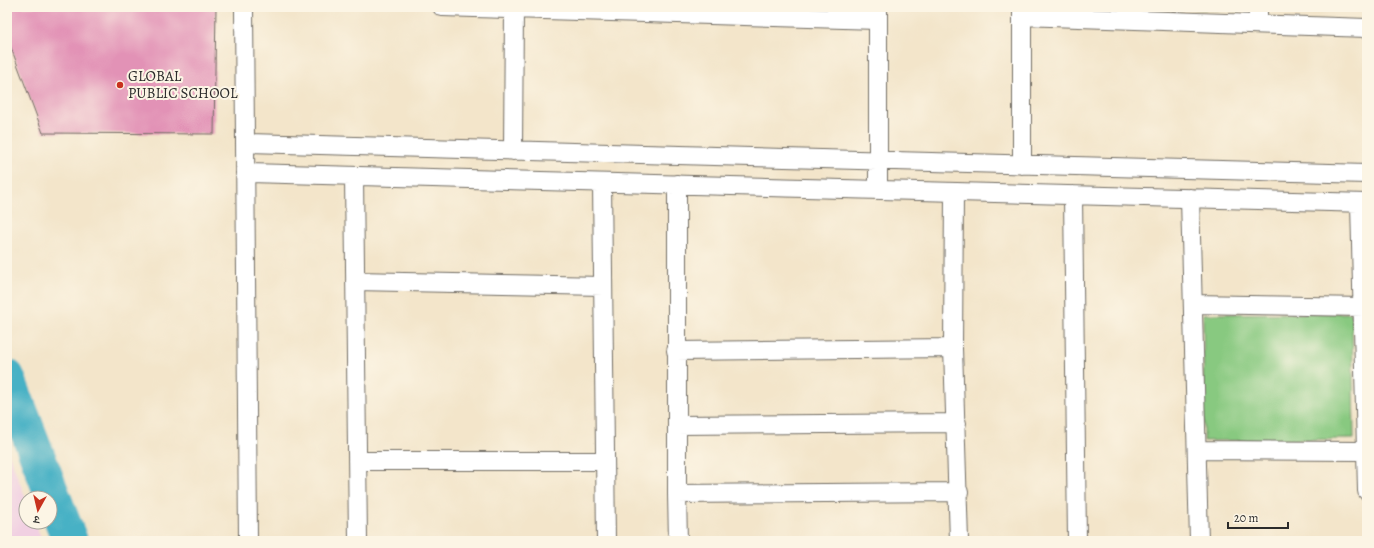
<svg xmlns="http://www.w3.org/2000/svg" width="1374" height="548" font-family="Alegreya,'Noto Serif Devanagari',serif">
  <rect width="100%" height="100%" fill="#fcf5e5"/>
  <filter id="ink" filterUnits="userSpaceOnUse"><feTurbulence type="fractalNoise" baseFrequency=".025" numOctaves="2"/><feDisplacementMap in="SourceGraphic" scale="8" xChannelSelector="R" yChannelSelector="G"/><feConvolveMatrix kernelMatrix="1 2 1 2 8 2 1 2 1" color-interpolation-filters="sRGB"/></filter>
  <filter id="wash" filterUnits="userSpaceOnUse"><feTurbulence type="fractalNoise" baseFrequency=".012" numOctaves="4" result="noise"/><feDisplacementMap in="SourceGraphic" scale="16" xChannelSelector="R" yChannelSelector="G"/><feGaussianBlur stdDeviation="0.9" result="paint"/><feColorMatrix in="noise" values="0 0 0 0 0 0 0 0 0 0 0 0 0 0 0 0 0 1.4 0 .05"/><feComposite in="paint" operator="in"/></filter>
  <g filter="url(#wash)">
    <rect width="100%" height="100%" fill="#f3e5ca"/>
    <path fill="#f1d0e2" d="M 7,449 L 26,499 L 26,522 L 35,522 L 42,541 L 7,541 Z"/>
    <path fill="#88c980" stroke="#5a7a56" d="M 1157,7 L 1242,7 L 1242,11 Z
      M 1352,313 L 1354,439 L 1204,441 L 1203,314 Z"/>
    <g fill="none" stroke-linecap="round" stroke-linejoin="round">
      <path stroke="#47b1c5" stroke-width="36" d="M 7,377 L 70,541"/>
    </g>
    <g id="blocks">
      <path fill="#e292b6" d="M 7,7 L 216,7 L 214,134 L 43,133 L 7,37 Z"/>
    </g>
  </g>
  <g filter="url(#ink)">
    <use href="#blocks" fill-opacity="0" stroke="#716c63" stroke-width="1"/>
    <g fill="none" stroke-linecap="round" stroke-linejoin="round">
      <g stroke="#716c63" stroke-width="20">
        <path id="street" d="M 244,7 L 248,541
          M 442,7 L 878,20
          M 1022,7 L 1022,165
          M 1022,16 L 1367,28
          M 1258,24 L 1258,7
          M 245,143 L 1367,174
          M 513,151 L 514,7
          M 245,173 L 1367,203
          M 354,176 L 358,541
          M 602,183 L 606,541
          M 677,184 L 677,494 L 678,541
          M 878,190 L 878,7
          M 954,192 L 953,348 L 959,541
          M 1073,195 L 1077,541
          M 1190,198 L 1199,541
          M 1360,203 L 1367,491
          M 355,281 L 603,286
          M 1193,304 L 1363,307
          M 676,351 L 953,348
          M 677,425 L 957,423
          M 1197,450 L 1366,451
          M 357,461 L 605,461
          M 677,494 L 959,492"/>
      </g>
      <use href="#street" stroke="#fff" stroke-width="18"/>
    </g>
  </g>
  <circle fill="#c8321e" stroke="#fcf5e5" stroke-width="1.5" cx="120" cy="85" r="4"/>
  <g text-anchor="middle" stroke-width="4" stroke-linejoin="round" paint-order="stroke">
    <g font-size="15" fill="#2b2b2b" stroke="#fcf5e5" text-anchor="start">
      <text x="128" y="81">GLOBAL<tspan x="128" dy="17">PUBLIC SCHOOL</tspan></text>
    </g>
  </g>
  <rect width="1374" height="548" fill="none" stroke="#fcf5e5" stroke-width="24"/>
  <g transform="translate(38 510) rotate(188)"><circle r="19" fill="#fcf5e5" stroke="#a8a49b"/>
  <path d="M0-3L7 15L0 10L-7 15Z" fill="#c8321e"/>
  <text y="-6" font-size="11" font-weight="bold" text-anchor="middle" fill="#2b2b2b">उ</text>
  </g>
  <path d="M1228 522v6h60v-6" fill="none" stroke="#2b2b2b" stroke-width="2"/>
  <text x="1234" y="522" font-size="12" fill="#2b2b2b" stroke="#fcf5e5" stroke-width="3" paint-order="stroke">20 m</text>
</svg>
